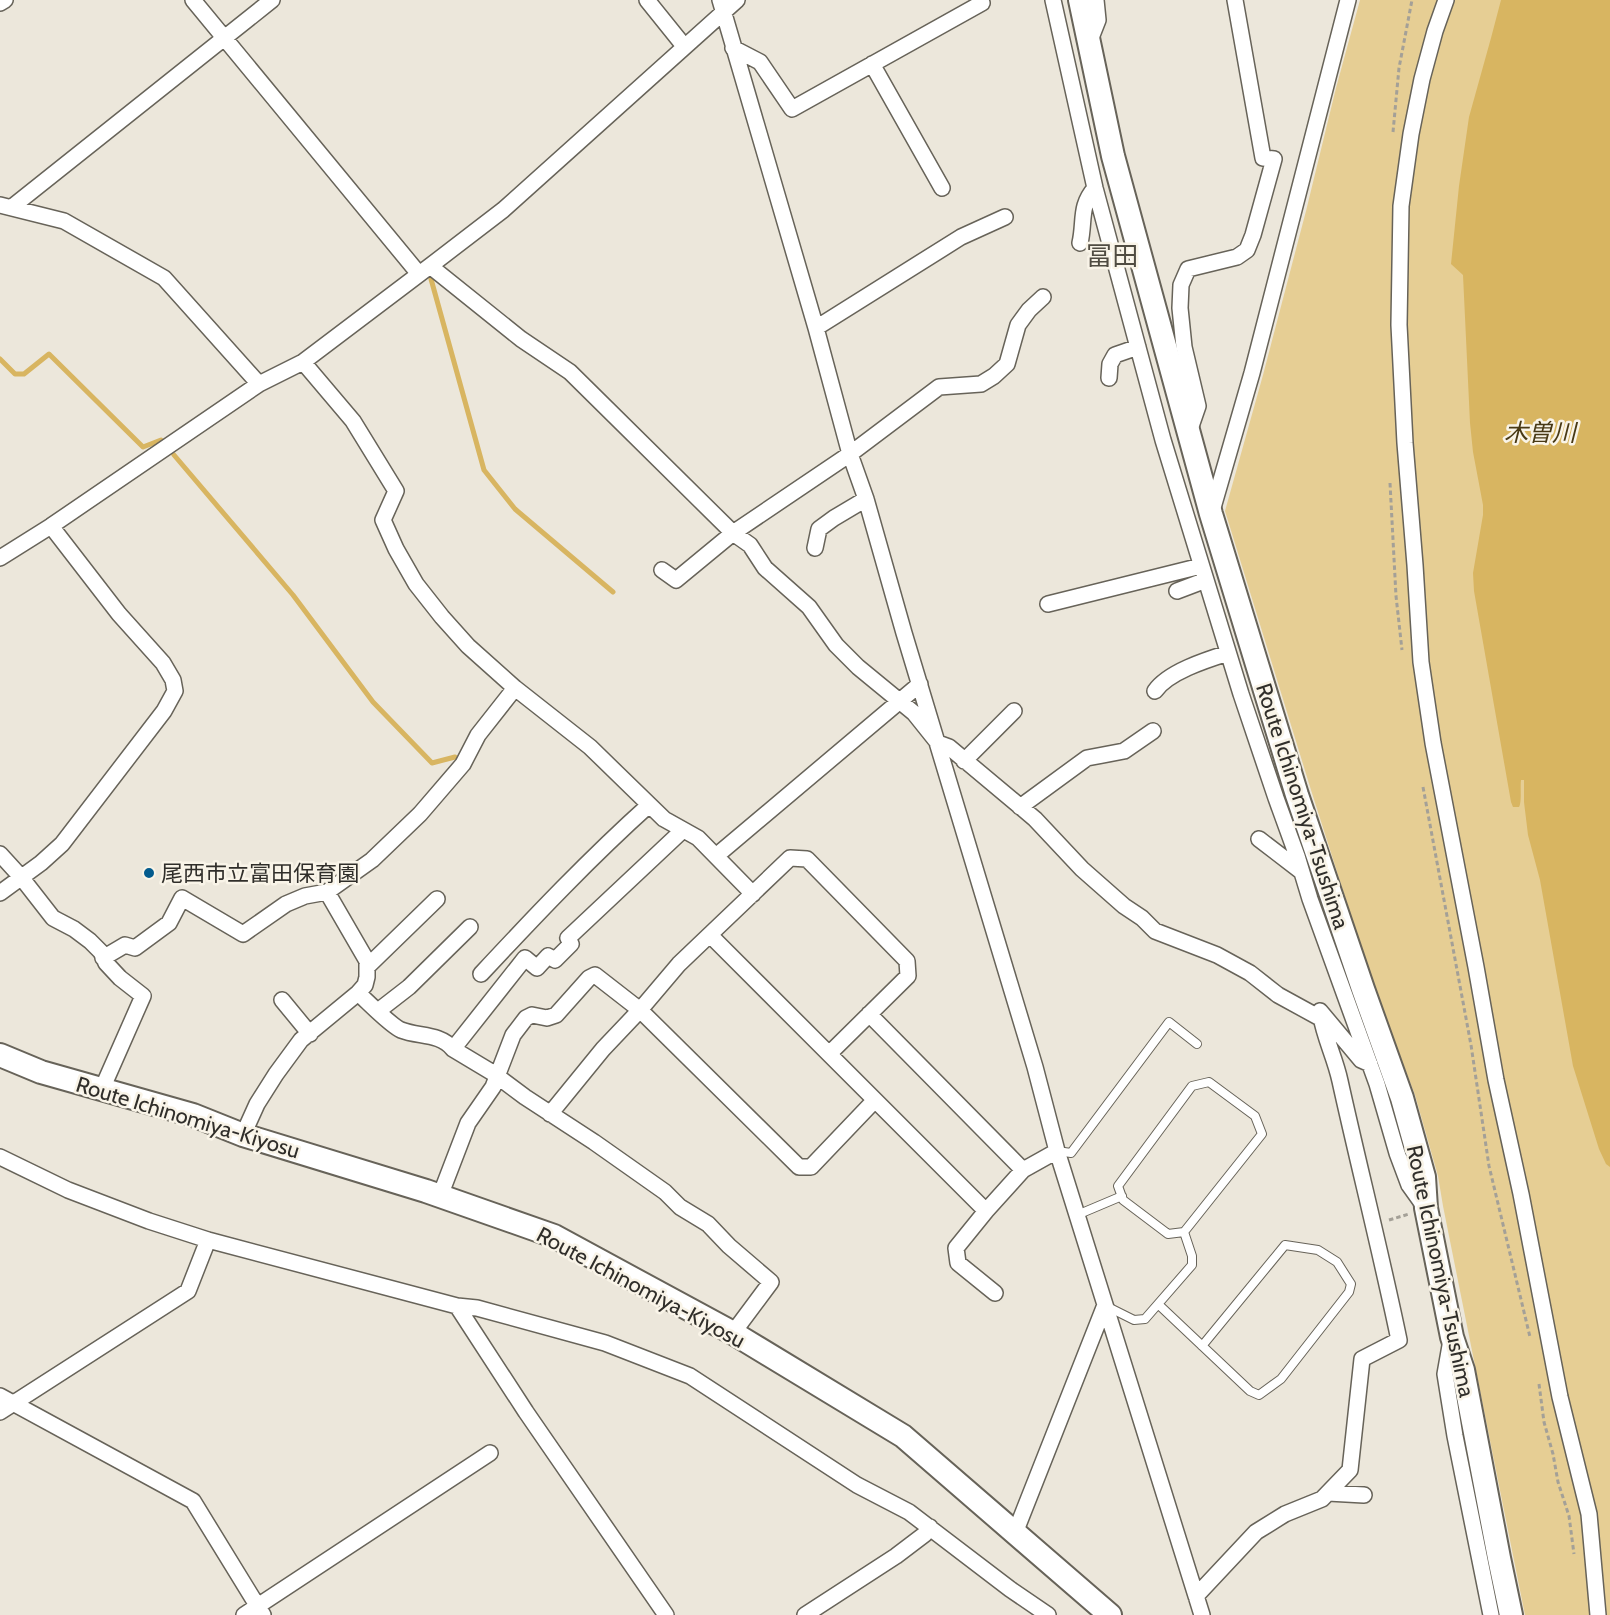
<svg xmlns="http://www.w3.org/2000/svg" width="1610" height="1615" font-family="Cabin,'Noto Sans JP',sans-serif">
  <rect width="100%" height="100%" fill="#ece7db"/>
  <path fill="#e6ce94" d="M 1360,0 L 1513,0 L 1610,1158 L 1610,1615 L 1525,1615 L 1443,1206 L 1438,1176 L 1415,1095 L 1374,988 L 1311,790 L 1225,511 L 1263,375 L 1306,211 L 1336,88 Z"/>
  <path fill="#d8b561" d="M 1501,0 L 1610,0 L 1610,1167 L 1606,1164 L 1599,1149 L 1573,1066 L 1540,880 L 1528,835 L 1524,802 L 1524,780 L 1521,780 C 1520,787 1522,802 1519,807 L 1513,807 L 1511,802 L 1474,591 L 1473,573 L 1483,515 L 1483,505 L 1473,452 L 1470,423 L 1463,275 L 1451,264 L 1459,186 L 1469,117 L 1491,38 Z"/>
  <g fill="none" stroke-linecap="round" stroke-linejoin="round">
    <path stroke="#d8b561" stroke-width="5" d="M 431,279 L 484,470 L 515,509 L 613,592
      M 0,359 L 15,374 L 24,374 L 49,354 L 143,447 L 161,440
      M 174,455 L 293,595 L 373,702 L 432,763 L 455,757"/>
    <g stroke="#676359" stroke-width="10">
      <path id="lane" d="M 1209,1082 L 1255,1116 L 1262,1134 L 1184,1232 L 1168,1234 L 1123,1200 L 1118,1186 L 1192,1086 Z
        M 1057,1151 L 1071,1153 L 1169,1022 L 1197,1044
        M 1077,1215 L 1122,1196
        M 1159,1305 L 1250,1391 L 1259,1395 L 1281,1379 L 1349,1292 L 1351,1284 L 1337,1262 L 1318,1250 L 1285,1245 L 1202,1346
        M 1106,1306 L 1134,1320 L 1145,1319 L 1192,1265 L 1192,1256 L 1184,1232"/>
    </g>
    <g stroke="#676359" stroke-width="18">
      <path id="street" d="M 193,0 L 419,274
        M 647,0 L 684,46
        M 720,0 L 816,328 L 850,454 L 866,499 L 904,633 L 1035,1067 L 1057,1151 L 1202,1615
        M 1053,0 L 1095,188 L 1163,440 L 1206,580 L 1241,694 L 1276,798 L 1297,856 L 1310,899 L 1377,1084 L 1397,1153 L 1409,1185 L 1424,1206
        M 1446,0 L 1435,31 L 1422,79 L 1411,134 L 1401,206 L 1399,325 L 1405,443 L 1415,565 L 1421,662 L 1433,743 L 1476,967 L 1496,1080 L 1521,1194 L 1560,1397 L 1589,1514 L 1598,1615
        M 0,3 L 5,0
        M 1089,43 L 1098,20 L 1096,0
        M 733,48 L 760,62 L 792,109 L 982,3
        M 872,64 L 942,188
        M 0,205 L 64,221 L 164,278 L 259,384
        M 12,207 L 272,0
        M 1080,243 C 1085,221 1079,206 1095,188
        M 430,266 L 521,339 L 570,372 L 733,533 L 750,545 L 765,568 L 809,607 L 836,645 L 858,667 L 914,713 L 938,743 L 949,747 L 1035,819 L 1082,869 L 1124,906 L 1142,918 L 1155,931 L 1217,955 L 1250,973 L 1278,995 L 1320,1018
        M 816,328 L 961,237 L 1005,217
        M 303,362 L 353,421 L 396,491 L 383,520 L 396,549 L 416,584 L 442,617 L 468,646 L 515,688 L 590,747 L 664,819 L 698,838 L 753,894
        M 1109,378 L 1110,364 L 1115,355 L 1138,347
        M 1189,432 L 1198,406 L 1184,347 L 1180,308 L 1181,285 L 1188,269 L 1237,257 L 1247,250 L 1253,235 L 1274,159 L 1263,158 L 1235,0
        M 1212,511 L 1252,373 L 1348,0
        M 815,548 L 819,529 L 834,518 L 866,499
        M 0,558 L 51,526 L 259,384 L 303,362 L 430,266 L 503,210 L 737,0
        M 662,570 L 676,580 L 733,533 L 850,454 L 939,387 L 981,384 L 994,376 L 1007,364 L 1018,325 L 1029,310 L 1043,297
        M 1177,591 L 1206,580
        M 1048,604 L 1201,566
        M 1155,691 C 1168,672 1206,660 1228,653
        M 964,761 L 1014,711
        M 1020,807 L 1087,758 L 1124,751 L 1153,731
        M 1259,839 L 1302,872
        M 0,854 L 21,877 L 53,918 L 74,929 L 90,941 L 101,952 L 106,963 L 120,978 L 143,996 L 102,1089
        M 716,856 L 920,684
        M 0,893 L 41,863 L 62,844 L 164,711 L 175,691 L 173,680 L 163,663 L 119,614 L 51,526
        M 710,935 L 986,1211 L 1023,1170 L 1057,1151
        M 103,958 L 125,945 L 135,948 L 169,923 L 182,898 L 243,934 L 286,904 L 305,896 L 327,892
        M 367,967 L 437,899
        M 481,974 C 535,916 590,858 649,805
        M 358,993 C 368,1002 390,1025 401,1030 C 419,1037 440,1033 453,1049 L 493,1073 L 525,1097 L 594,1142 L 665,1192 L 680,1207 L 708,1224 L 729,1246 L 771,1282 L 733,1333
        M 282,1000 L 310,1034
        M 378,1011 L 409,987 L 470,927
        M 869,1014 L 1023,1170
        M 453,1049 L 525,958 L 537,968 L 548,956 L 555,960 L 571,944 L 568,938 L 683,830
        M 550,1114 L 603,1049 L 640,1010 L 679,964 L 790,858 L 807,859 L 907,961 L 908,976 L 830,1053
        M 243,1135 L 257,1104 L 276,1074 L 301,1040 L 358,993 L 365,985 L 367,977 L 367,961 L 327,892 L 372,860 L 420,814 L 463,764 L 478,735 L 515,688
        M 0,1157 L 68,1190 L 149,1221 L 208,1240 L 457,1306 L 477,1308 L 605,1343 L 690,1376 L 857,1485 L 909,1512 L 1010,1589 L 1048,1615
        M 440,1196 L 468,1123 L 493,1087 L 513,1035 L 526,1018 L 532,1015 L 547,1018 L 556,1015 L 589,978 L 595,975 L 640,1010 L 799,1167 L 811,1167 L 874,1101
        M 986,1211 L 956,1248 L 958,1263 L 995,1293
        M 457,1306 L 526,1412 L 666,1615
        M 1451,1340 L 1445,1374 L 1455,1436 L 1491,1615
        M 0,1396 L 193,1501 L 263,1615
        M 0,1412 L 188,1291 L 208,1240
        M 1328,1493 L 1364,1495
        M 1015,1533 L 1105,1305
        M 1196,1596 L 1256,1532 L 1285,1514 L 1322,1499 L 1350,1470 L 1362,1359 L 1399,1340 C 1381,1253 1359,1167 1340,1081 C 1335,1057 1323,1035 1320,1011 L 1361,1060 L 1370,1064
        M 244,1615 L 490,1453
        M 805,1615 L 896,1556 L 925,1534 L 930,1527"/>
    </g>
    <g stroke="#676359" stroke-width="26">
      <path id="secondary" d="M 1080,0 L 1113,156 L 1211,514 L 1297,795 L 1363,989 L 1402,1098 L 1424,1177 L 1426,1208 L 1452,1337 L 1463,1370 L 1499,1558 L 1511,1615
        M 0,1055 L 41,1072 L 193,1115 L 243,1135 L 426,1191 L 554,1236 L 733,1333 L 903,1436 L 1110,1615"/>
    </g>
    <path stroke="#a4a097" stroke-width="3" stroke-dasharray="4.5 3" stroke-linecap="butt" d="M 1393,132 L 1399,68 L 1412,0
      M 1390,483 L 1396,596 L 1402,650
      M 1423,787 L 1471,1045 L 1489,1166 L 1530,1337
      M 1389,1220 L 1409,1214
      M 1539,1384 L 1544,1422 L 1553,1454 L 1558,1482 L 1569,1516 L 1574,1554"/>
    <use href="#lane" stroke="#fff" stroke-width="8"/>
    <use href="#street" stroke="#fff" stroke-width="15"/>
    <use href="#secondary" stroke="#fff" stroke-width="22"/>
  </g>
  <circle fill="#035b8d" stroke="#f9f4e8" stroke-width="2" cx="149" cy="873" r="6"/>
  <g text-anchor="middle" stroke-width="5" stroke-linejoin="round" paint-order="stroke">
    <g font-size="22" fill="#302e2a" stroke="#f9f4e8">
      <text transform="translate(1303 806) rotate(72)" y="8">Route Ichinomiya-Tsushima</text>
      <text transform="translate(188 1117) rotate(17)" y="8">Route Ichinomiya-Kiyosu</text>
      <text transform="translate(1441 1271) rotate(78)" y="8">Route Ichinomiya-Tsushima</text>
      <text transform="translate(641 1287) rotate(28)" y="8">Route Ichinomiya-Kiyosu</text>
    </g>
    <g font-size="22" fill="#302e2a" stroke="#f9f4e8" text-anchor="start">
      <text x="161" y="881">尾西市立富田保育園</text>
    </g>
    <g font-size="24" font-style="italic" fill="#483915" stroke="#f9f4e8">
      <text x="1540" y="441">木曽川</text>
    </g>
    <g font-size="26" fill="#504c42" stroke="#f9f4e8">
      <text x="1112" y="265">冨田</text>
    </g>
  </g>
</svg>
